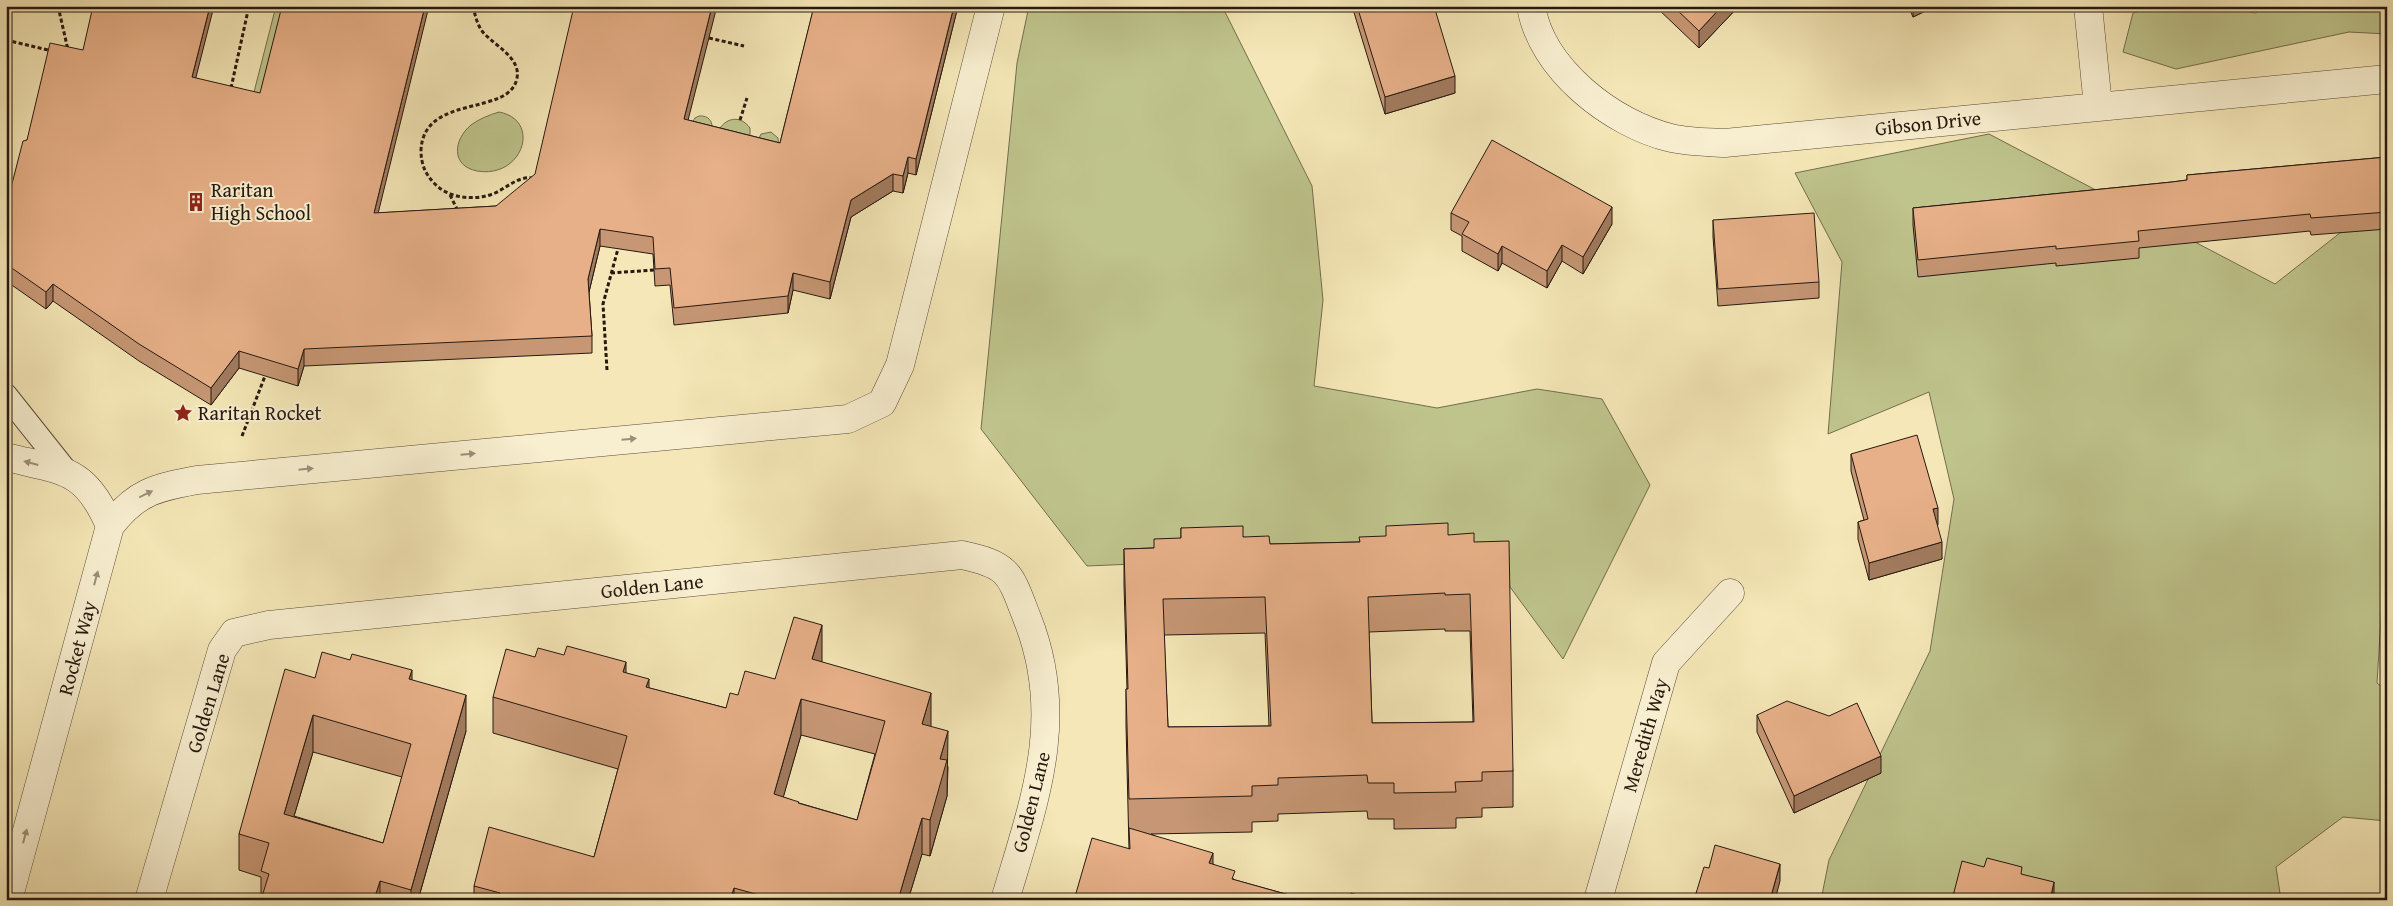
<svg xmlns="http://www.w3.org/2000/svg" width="2393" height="906" font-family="'Gentium Book Plus',serif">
  <rect width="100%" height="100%" fill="#f5e7b7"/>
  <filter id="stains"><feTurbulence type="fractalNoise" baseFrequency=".004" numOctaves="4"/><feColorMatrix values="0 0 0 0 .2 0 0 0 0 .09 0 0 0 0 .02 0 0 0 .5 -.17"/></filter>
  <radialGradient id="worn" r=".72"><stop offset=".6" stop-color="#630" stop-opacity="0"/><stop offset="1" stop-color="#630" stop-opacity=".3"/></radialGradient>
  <path fill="#bfc48c" stroke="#726e4e" d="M 276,6 L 286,6 L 260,110 L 254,92 Z
    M 1029,6 L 1222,6 L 1312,186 L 1323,300 L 1314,386 L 1437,408 L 1537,389 L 1602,399 L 1650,485 L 1563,659 L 1482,549 L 1087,566 L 981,429 L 1017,63 Z
    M 2157,6 L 2221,6 L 2255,13 L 2272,6 L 2387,6 L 2387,34 L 2349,32 L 2176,69 L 2123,52 L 2133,13 Z
    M 499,112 C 542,120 523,179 477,171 C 451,166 453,140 471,125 C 479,119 489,115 499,112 Z
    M 699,116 C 709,115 713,122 712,130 L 718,132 C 724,118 740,114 750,128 L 750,140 L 757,142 L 761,134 L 771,132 L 778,138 L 779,147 L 783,148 L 780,160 L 684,136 L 687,124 L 691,125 L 695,118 Z
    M 1989,134 L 2275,284 L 2387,196 L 2387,578 L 2383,586 L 2377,683 L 2387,691 L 2387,821 L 2343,817 L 2276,867 L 2281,900 L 1821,900 L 1829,860 L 1930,651 L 1954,499 L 1929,392 L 1828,434 L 1842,262 L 1795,173 Z"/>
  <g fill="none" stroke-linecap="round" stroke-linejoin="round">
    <g stroke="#5a4c3a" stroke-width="24">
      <path id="lane" d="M 6,395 L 68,473"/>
    </g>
    <g stroke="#5a4c3a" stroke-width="29">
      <path id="street" d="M 1531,6 C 1541,69 1612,124 1671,138 C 1688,142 1707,142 1725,143 L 2387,79
        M 2088,6 L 2098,106
        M 6,457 C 62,471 85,467 110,526 L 8,900
        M 110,526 C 137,491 156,488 197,480 L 848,419 L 882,403 L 900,365 L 991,6
        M 149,900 L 222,650 L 234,633 L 269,625 L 962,555 C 1010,565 1010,574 1027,618 C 1067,718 1034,802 1005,900
        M 1598,900 L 1666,663 L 1730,593"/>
    </g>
    <path stroke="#261910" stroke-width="3" stroke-dasharray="4 2.5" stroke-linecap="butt" d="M 58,6 L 68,50
      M 473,6 C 475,15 477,24 482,31 C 493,45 521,57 517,78 C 510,117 424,93 421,150 C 421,164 425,174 435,184 C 449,199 477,201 495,193 C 508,187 518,176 533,178
      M 709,38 L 744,46
      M 6,40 L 52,51
      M 231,88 L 249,6
      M 740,120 L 747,98
      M 450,195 L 458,211
      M 611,273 L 654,270
      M 607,370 L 603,304 L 619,245
      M 242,436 L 265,376"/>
    <use href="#lane" stroke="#f8efd0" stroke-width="22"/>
    <use href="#street" stroke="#f8efd0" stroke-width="28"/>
  </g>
  <path fill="#c79775" stroke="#261910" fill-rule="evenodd" d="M 811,6 L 958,6 L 916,175 L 908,173 L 903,193 L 893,191 L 851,217 L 830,299 L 793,290 L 788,313 L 674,325 L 670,285 L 655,286 L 653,254 L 600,246 L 589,292 L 592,336 L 592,353 L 304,366 L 298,386 L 239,368 L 211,405 L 139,361 L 53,301 L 46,309 L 6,281 L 6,207 L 27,140 L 83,50 L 196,78 L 378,213 L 496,206 L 688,120 L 780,143 L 814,7 Z
    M 1352,6 L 1434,6 L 1455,93 L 1385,114 Z
    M 1655,6 L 1739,6 L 1699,48 Z
    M 1908,6 L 1936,6 L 1913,17 Z
    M 2387,157 L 2387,229 L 2311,235 L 2310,231 L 2139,248 L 2139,258 L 2056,266 L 2056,263 L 1918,277 L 1913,225 L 1913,208 L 2172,182 L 2187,180 L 2187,175 Z
    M 1451,213 L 1612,224 L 1583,274 L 1562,261 L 1547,288 L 1502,263 L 1498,271 L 1462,251 L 1462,236 L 1451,230 Z
    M 1713,220 L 1819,282 L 1819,298 L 1718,306 L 1713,237 Z
    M 1851,454 L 1938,525 L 1937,525 L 1942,559 L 1869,580 L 1858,539 L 1858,522 L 1864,520 L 1851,471 Z
    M 1181,528 L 1243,537 L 1270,544 L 1359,542 L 1448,535 L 1474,542 L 1513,771 L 1513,807 L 1482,808 L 1482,817 L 1456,818 L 1456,828 L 1394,829 L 1394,819 L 1368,819 L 1367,811 L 1278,814 L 1278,821 L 1252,822 L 1252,832 L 1151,834 L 1213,864 L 1235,880 L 1307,900 L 1074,900 L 1129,849 L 1126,725 L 1126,689 L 1127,689 L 1124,585 L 1124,549 L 1154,548 L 1181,538 ZM 1445,629 L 1445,631 L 1470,631 L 1473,722 L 1372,723 L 1369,632 ZM 1265,633 L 1269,726 L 1168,727 L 1164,635 Z
    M 535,657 L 626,673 L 649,688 L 726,708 L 738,695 L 775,679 L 822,662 L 931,726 L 948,767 L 947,796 L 930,856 L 922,854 L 908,900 L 474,900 L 474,886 L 594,857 L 618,769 L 493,733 L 493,697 ZM 801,735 L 875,754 L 857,820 L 799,803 L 783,797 Z
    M 315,678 L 412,680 L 466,731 L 418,900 L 261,900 L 261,877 L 239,870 L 239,834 ZM 313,752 L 402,777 L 383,843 L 294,816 Z
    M 1757,715 L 1881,773 L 1794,813 L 1757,732 Z"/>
  <path fill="#a27b5f" stroke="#261910" d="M 210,6 L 214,6 L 192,93 L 192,77 Z
    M 425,6 L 429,6 L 374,230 L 374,213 Z
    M 712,6 L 717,6 L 684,136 L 684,119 Z
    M 954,6 L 958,6 L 916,175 L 916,159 Z
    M 1722,6 L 1739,6 L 1699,48 L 1699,31 Z
    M 1913,6 L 1936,6 L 1913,17 Z
    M 1455,76 L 1455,93 L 1385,114 L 1385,97 Z
    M 908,157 L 908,173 L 903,193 L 903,176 Z
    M 893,174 L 893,191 L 851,217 L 830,299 L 830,282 L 851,200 Z
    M 1612,207 L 1612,224 L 1583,274 L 1583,257 Z
    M 600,229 L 600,246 L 588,296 L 588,279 Z
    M 1562,245 L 1562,261 L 1547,288 L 1547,271 Z
    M 1502,246 L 1502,263 L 1498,271 L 1498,254 Z
    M 793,273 L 793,290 L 788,313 L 788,296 Z
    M 53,284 L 53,301 L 46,309 L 46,292 Z
    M 304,349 L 304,366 L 298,386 L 298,369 Z
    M 239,351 L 239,368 L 211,405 L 211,388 Z
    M 1938,508 L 1938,525 L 1933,526 L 1933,509 Z
    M 1942,542 L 1942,559 L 1869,580 L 1869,563 Z
    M 10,596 L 10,611 L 6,626 L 6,611 Z
    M 822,625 L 822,661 L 812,695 L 812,659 Z
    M 626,662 L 626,698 L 623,672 Z
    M 412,670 L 412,706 L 409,679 Z
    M 649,679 L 649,715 L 646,687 Z
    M 931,693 L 931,729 L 922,724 Z
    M 466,695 L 466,731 L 418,900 L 411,900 L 411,890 Z
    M 801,699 L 801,735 L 774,830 L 774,794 Z
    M 313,715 L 313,752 L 284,850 L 284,814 Z
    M 948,731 L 947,796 L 930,856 L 930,820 L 940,759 Z
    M 1881,756 L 1881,773 L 1794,813 L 1794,796 Z
    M 922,818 L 922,854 L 908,900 L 898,900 Z
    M 1213,853 L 1213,889 L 1209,863 Z
    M 1780,864 L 1780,881 L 1775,900 L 1770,900 Z
    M 380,881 L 380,900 L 374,900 Z
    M 2054,882 L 2054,900 L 2050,900 Z
    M 734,888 L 734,900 L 730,900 Z"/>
  <path fill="#e7b088" stroke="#261910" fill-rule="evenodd" d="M 93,6 L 210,6 L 192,77 L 260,93 L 282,6 L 425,6 L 374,213 L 496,206 L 535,174 L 574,6 L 712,6 L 684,119 L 780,143 L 814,6 L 954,6 L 916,159 L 908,157 L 903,176 L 893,174 L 851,200 L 830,282 L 793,273 L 788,296 L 674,308 L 670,268 L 655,269 L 653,237 L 600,229 L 588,279 L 592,336 L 304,349 L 298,369 L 239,351 L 211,388 L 139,344 L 53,284 L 46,292 L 6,264 L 6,207 L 23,141 L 27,140 L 50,43 L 83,50 Z
    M 1357,6 L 1434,6 L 1455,76 L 1385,97 Z
    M 1673,6 L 1722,6 L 1699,31 Z
    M 1492,140 L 1612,207 L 1583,257 L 1562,245 L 1547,271 L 1502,246 L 1498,254 L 1462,234 L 1469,222 L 1451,213 Z
    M 2387,157 L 2387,212 L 2311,218 L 2310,214 L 2138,231 L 2139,241 L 2056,249 L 2056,246 L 1918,260 L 1913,208 L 2172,182 L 2187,180 L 2187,175 Z
    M 1814,213 L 1819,282 L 1718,289 L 1713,220 Z
    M 1917,435 L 1938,508 L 1933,509 L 1942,542 L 1869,563 L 1858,522 L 1868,519 L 1851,454 Z
    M 1448,523 L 1448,535 L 1474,533 L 1474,542 L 1509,541 L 1513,771 L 1482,772 L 1482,781 L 1455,782 L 1456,792 L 1394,793 L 1394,783 L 1368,783 L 1367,775 L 1278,778 L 1278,785 L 1252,786 L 1252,796 L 1129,799 L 1126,689 L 1128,689 L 1124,549 L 1154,548 L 1154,539 L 1181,538 L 1181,528 L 1243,526 L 1243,537 L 1269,536 L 1270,544 L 1360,542 L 1359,537 L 1386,536 L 1386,526 ZM 1445,593 L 1445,595 L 1470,594 L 1474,722 L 1372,723 L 1368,597 ZM 1265,597 L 1271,726 L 1168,727 L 1163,599 Z
    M 6,595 L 10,596 L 6,611 Z
    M 794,617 L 822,625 L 812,659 L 931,693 L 922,724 L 948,731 L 940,759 L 947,760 L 930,820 L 922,818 L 898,900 L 777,900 L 734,888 L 730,900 L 498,900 L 500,893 L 474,886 L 489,827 L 594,857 L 627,736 L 493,697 L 506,649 L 535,657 L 538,648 L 564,655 L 567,646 L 626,662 L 623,672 L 649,679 L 646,687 L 726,708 L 730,693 L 738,695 L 745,671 L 775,679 ZM 801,699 L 885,721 L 857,820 L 798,803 L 799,802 L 774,794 Z
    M 322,652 L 350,660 L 352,654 L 412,670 L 409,679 L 466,695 L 411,890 L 380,881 L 374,900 L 261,900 L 269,874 L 261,871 L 269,843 L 239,834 L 285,669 L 315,678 ZM 313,715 L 411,744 L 383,843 L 284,814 Z
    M 1787,701 L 1829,716 L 1857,703 L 1881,756 L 1794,796 L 1757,715 Z
    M 1129,828 L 1213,853 L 1209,863 L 1235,871 L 1232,879 L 1307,900 L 1123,900 L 1114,897 L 1113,900 L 1074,900 L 1092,838 L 1130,849 Z
    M 1715,845 L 1780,864 L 1770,900 L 1694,900 L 1704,867 L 1709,868 Z
    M 1987,858 L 2022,867 L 2021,874 L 2054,882 L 2050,900 L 1952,900 L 1962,861 L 1984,867 Z
    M 2387,878 L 2387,900 L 2380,900 Z
    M 1351,893 L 1374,900 L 1349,900 Z
    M 1322,895 L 1339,900 L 1321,900 Z"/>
  <defs><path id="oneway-solid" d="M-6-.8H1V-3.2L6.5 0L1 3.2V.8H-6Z" transform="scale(1.25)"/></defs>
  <g fill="#9a8f7a">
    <use href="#oneway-solid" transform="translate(629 439) rotate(-5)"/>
    <use href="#oneway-solid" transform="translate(468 454) rotate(-5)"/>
    <use href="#oneway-solid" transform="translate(31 463) rotate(-165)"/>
    <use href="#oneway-solid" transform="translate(306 469) rotate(-6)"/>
    <use href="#oneway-solid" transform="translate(146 494) rotate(-26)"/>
    <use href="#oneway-solid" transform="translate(96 578) rotate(-75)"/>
    <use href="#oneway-solid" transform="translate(25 836) rotate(-75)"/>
  </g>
  <defs>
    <g id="building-bare" transform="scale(1.5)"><path d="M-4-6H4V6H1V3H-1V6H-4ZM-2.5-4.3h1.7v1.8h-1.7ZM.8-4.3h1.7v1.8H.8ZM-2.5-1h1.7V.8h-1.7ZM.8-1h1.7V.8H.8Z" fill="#8f2418" stroke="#f8efd0" stroke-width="2.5" paint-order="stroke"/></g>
    <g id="sight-bare" transform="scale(1.5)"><path d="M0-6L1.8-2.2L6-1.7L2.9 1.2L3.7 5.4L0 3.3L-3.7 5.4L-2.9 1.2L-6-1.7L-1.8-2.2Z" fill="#8f2418" stroke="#f8efd0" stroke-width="2.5" paint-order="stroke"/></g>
  </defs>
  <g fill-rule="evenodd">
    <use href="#building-bare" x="196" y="202"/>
    <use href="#sight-bare" x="183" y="413"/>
  </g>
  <g text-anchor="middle" stroke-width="4" stroke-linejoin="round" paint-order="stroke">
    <g font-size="20" fill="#261910" stroke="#f8efd0">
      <text transform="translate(1928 123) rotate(-6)" y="7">Gibson Drive</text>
      <text transform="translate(652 586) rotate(-6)" y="7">Golden Lane</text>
      <text transform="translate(77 648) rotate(-75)" y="7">Rocket Way</text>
      <text transform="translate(208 703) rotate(-73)" y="7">Golden Lane</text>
      <text transform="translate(1645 735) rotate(-74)" y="7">Meredith Way</text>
      <text transform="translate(1031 802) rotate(-76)" y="7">Golden Lane</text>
    </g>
    <g font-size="20" fill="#261910" stroke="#f8efd0" text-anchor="start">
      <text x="211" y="197">Raritan<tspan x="211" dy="23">High School</tspan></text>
      <text x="198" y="420">Raritan Rocket</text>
    </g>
  </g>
  <rect width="2393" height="906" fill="none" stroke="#f5e7b7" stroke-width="25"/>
  <rect x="8" y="8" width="2378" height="891" fill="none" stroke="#261910" stroke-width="2.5"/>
  <rect x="12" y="12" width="2368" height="881" fill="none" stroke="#261910"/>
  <rect width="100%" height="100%" filter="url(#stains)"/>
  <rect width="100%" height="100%" fill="url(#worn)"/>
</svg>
